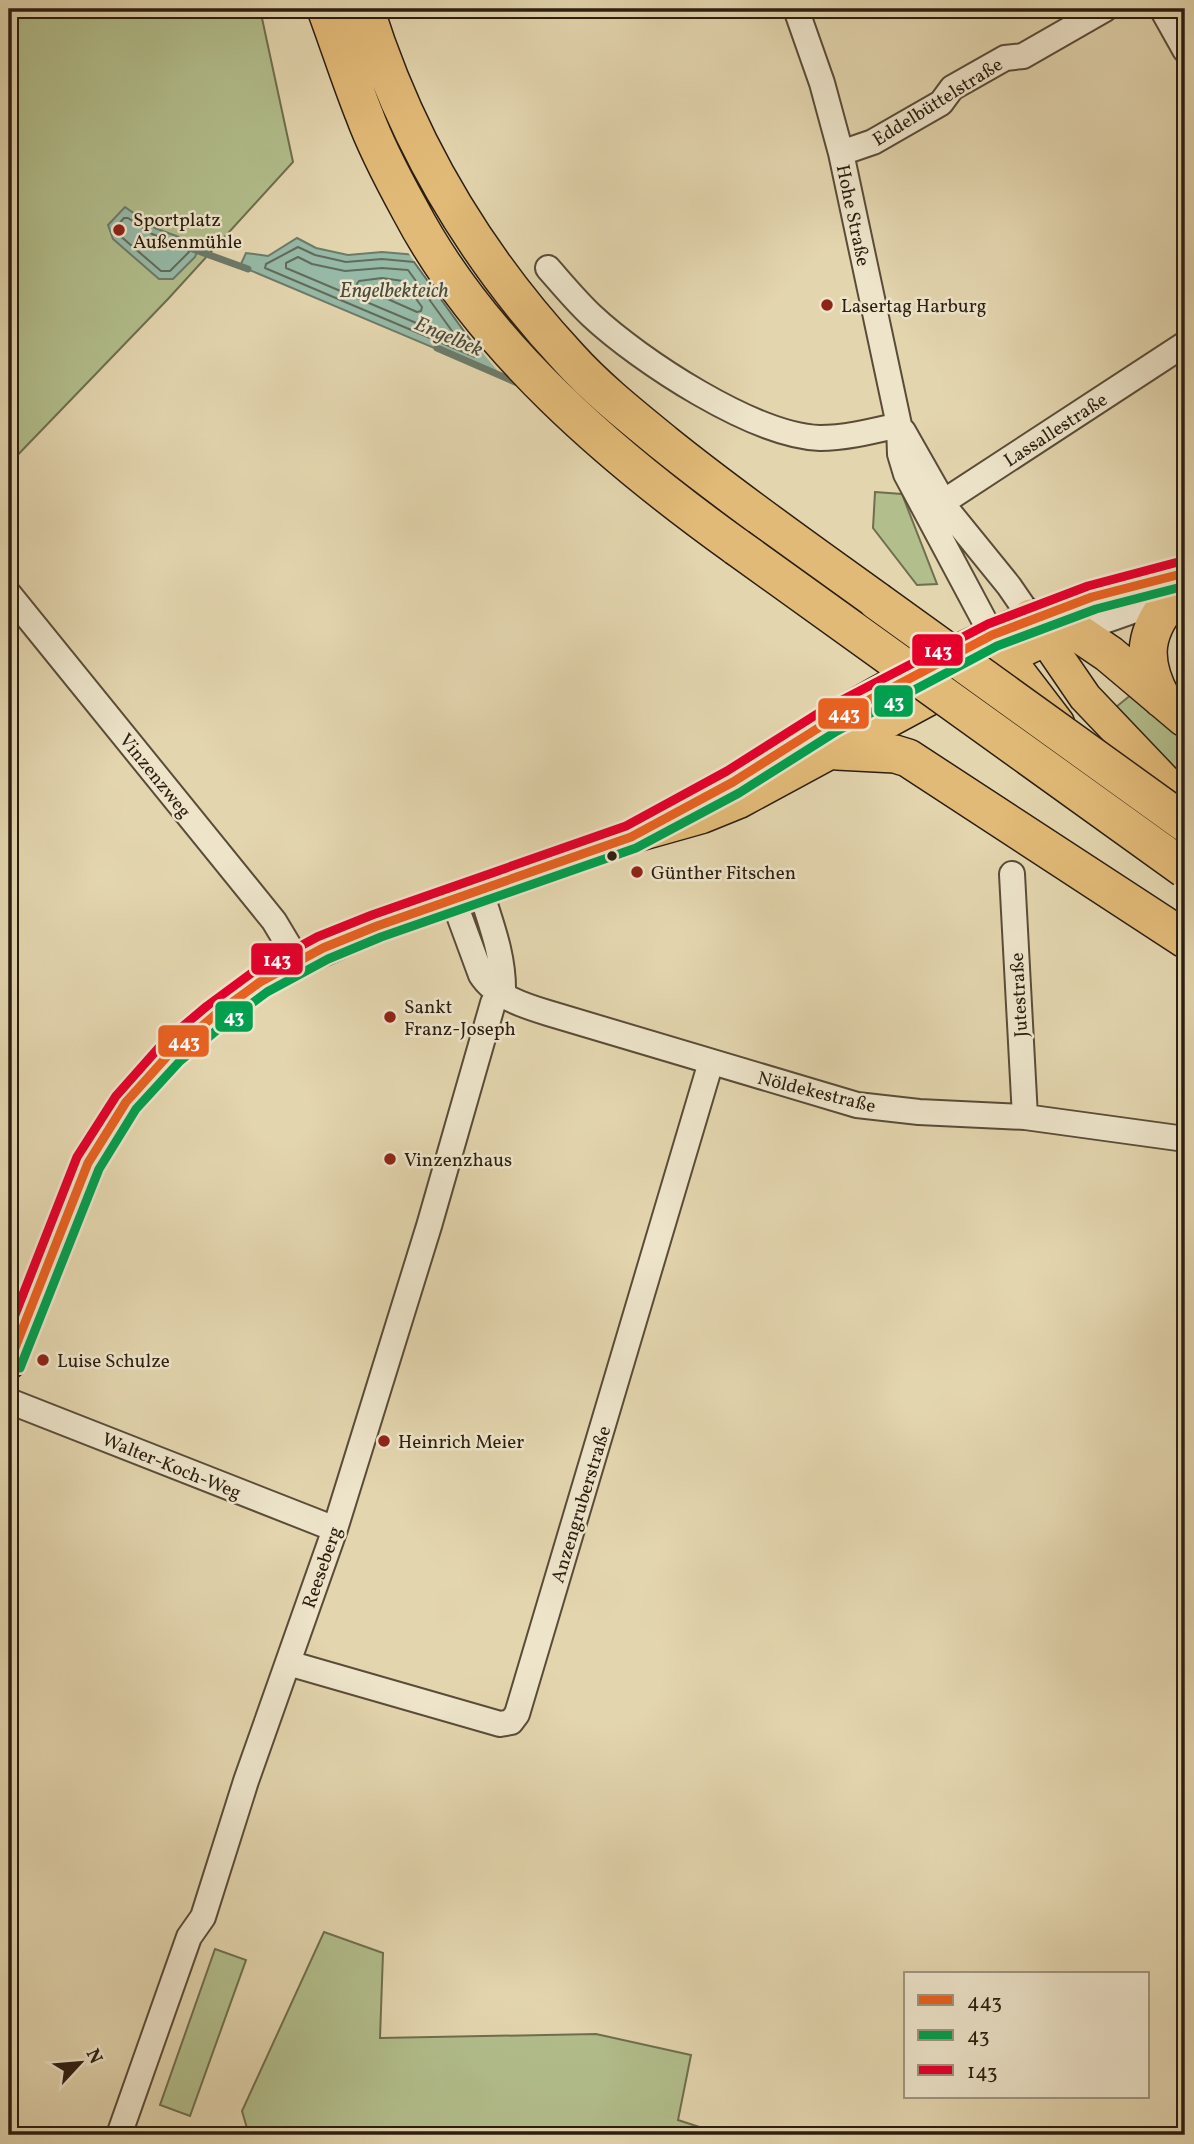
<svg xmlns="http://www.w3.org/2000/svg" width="1194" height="2144" font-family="Vollkorn,serif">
  <rect width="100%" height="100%" fill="#e3d5ae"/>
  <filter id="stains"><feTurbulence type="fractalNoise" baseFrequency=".00286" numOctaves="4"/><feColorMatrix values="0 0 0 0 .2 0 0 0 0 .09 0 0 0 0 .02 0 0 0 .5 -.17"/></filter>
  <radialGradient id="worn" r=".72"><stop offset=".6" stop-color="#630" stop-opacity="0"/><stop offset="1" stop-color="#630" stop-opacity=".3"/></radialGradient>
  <path fill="#b2be8c" stroke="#6f6e4e" stroke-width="2" d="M 9,9 L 260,9 L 293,162 L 168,299 L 9,464 Z
    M 875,492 L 902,494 L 937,584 L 917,585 L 873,528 Z
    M 1132,694 L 1185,741 L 1185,781 L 1116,707 Z
    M 324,1932 L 383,1953 L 380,2038 L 596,2034 L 691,2055 L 678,2120 L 724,2135 L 249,2135 L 242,2111 Z
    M 215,1949 L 246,1960 L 190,2116 L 160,2105 Z"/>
  <path fill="#96b9a6" stroke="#6c7b6a" stroke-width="2" d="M 125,207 L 155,228 L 200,245 L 195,257 L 173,279 L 159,279 L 113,239 L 108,225 Z
    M 297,238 L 316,248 L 348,255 L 382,252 L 417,255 L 510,380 L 240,266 L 246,253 L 268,256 Z"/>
  <path fill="#e3d5ae" d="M 407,251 L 418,252 L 514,381 L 513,383 L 511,384 L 496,369 L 456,321 Z"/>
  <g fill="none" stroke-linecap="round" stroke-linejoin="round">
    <path stroke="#616c5b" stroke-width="2" d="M 128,218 L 152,234 L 188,248 L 189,252 L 170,271 L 161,271 L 118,234 L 116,227 L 124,218 Z
      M 298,247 L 315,255 L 346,262 L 382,259 L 414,262 L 479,352 L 480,356 L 475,357 L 265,268 L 266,264 Z
      M 298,257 L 312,264 L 345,271 L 382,268 L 408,270 L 452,331 L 452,334 L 447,336 L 286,268 L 286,263 Z
      M 382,278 L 403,281 L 422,307 L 421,311 L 417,312 L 356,285 L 359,281 Z"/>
    <path stroke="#6c7b6a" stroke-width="7" d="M 190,248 L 248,269
      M 437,348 L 522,385"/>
    <g stroke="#5a4c38" stroke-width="28">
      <path id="minor" d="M 796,9 L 822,83 L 841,153 L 899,425 L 900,454 L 906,474 L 992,635
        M 1162,9 L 1185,50
        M 841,153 L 873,142 L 941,103 L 952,88 L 1005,58 L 1023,56 L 1105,9
        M 548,268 C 562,284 576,301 592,316 C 639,360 754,436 820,438 C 846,438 873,431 899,425
        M 903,431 L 949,512 L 1009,586 L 1031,618 L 1092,597 L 1185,573
        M 931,510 L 1185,344
        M 9,594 L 274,921 L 298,961
        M 1067,634 L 1175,596
        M 1012,874 L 1025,1117
        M 480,889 C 491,924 504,956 503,993
        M 453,899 L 481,975 C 494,996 525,1006 548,1013 L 857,1105 L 919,1112 L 1025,1117 L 1185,1139
        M 9,1401 L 335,1529
        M 288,1663 L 500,1724 L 511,1722 L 517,1714 L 711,1062
        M 119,2135 L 189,1937 L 203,1917 L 246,1781 L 335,1529 L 429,1226 L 491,1010 L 493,1003 L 503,993"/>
    </g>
    <g stroke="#2c1e10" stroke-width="35">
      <path id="major" d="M 996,642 L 1058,723
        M 1121,792 L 1152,822 L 1185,848
        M 710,795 C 750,772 789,746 829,721 C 893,682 961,647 1031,618 L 1085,697 L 1185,802
        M 9,1363 L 88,1163 L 126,1102 L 171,1052 L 215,1015 L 260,982 L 298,961 L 377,926 L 631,837 L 702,817 L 739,802 L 996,663 L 1045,640"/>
    </g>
    <g stroke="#2c1e10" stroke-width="40">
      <path id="highway" d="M 326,9 C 339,44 350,79 364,114 C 376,147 393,179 410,210 C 482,347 613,458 737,547
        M 365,9 C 406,140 475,257 569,358 C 597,389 631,416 664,443 C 732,498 805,549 877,601
        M 1031,618 L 1075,631 L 1109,654 L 1185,718
        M 1162,699 C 1140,659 1144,630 1175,596
        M 837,751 L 895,754 L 908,758 L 1185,939"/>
    </g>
    <use href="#minor" stroke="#ede4ca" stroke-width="24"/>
    <use href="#major" stroke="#e2ba77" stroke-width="32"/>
    <use href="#highway" stroke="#e2ba77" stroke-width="37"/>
    <g stroke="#2c1e10" stroke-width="40" stroke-linecap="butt">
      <path id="highway-bridge" d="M 737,547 L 1185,869
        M 877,601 L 1185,823"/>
    </g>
    <use href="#highway-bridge" stroke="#e2ba77" stroke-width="37"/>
    <g stroke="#ede4ca" stroke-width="14">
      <path id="bus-1" d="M 9,1363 L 88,1163 L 126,1102 L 171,1052 L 215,1015 L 260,982 L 323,948 L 377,926 L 631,837 L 733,782 L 831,720 L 992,635 L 1092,597 L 1185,573"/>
    </g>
    <g stroke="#ede4ca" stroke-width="14">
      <path id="bus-2" d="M 20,1368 L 99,1169 L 136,1109 L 180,1061 L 223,1025 L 267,992 L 328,959 L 381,937 L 636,848 L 739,793 L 837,731 L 997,646 L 1096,609 L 1185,586"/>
    </g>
    <g stroke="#ede4ca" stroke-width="14">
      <path id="bus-3" d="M 9,1330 L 77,1157 L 116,1096 L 163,1043 L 207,1006 L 253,972 L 317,937 L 372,915 L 626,826 L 727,771 L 825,709 L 988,624 L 1088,586 L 1182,561"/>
    </g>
    <use href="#bus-1" stroke="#e86121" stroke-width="9"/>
    <use href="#bus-2" stroke="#029f4e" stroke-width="9"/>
    <use href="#bus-3" stroke="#e4002b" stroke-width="9"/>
  </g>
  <g fill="#8f2418" stroke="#ede4ca" stroke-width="2.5">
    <circle cx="119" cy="230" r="7"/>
    <circle cx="827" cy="305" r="7"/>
    <circle cx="637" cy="872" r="7"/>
    <circle cx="390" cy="1017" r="7"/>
    <circle cx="390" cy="1159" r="7"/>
    <circle cx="43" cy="1360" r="7"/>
    <circle cx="384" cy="1441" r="7"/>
  </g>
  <circle fill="#2c1e10" stroke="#ede4ca" stroke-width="2.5" cx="612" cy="856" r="6"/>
  <g text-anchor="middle" stroke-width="5" stroke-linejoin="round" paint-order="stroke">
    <g font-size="19" fill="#2c1e10" stroke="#ede4ca">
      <text transform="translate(937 101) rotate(-32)" y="7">Eddelbüttelstraße</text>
      <text transform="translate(854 215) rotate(78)" y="7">Hohe Straße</text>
      <text transform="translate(1055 429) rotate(-33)" y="7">Lassallestraße</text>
      <text transform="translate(156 775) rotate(51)" y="7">Vinzenzweg</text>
      <text transform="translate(1018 995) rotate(-93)" y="7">Jutestraße</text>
      <text transform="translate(817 1091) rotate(14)" y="7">Nöldekestraße</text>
      <text transform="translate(172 1465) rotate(22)" y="7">Walter-Koch-Weg</text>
      <text transform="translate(580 1504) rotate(-73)" y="7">Anzengruberstraße</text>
      <text transform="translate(321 1567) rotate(-71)" y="7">Reeseberg</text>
    </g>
    <g font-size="19" fill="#2c1e10" stroke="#ede4ca" text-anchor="start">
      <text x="133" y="226">Sportplatz<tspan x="133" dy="22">Außenmühle</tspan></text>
      <text x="841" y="312">Lasertag Harburg</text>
      <text x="651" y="879">Günther Fitschen</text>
      <text x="404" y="1013">Sankt<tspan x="404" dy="22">Franz-Joseph</tspan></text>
      <text x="404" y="1166">Vinzenzhaus</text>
      <text x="57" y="1367">Luise Schulze</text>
      <text x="398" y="1448">Heinrich Meier</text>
    </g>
    <g font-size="21" font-style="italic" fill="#4c4c3d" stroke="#ede4ca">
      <text x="394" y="297">Engelbekteich</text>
      <text transform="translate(449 336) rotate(23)" y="7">Engelbek</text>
    </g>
  </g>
  <g stroke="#ede4ca" stroke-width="2.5">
    <rect x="911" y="633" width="53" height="34" rx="7" fill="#e4002b"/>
    <rect x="873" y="684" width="41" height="34" rx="7" fill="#029f4e"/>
    <rect x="817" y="697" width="53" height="33" rx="7" fill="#e86121"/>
    <rect x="250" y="942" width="54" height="34" rx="7" fill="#e4002b"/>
    <rect x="214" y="1000" width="40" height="33" rx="7" fill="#029f4e"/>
    <rect x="157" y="1024" width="53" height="34" rx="7" fill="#e86121"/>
  </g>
  <g font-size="19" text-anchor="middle" font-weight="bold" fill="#fff">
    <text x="938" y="657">143</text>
    <text x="894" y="708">43</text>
    <text x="844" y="720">443</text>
    <text x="277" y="966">143</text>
    <text x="234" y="1023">43</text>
    <text x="184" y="1048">443</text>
  </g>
  <rect width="1194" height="2144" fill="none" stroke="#e3d5ae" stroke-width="35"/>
  <rect x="10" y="10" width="1173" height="2123" fill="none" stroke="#2c1e10" stroke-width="3.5"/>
  <rect x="18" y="18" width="1159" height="2109" fill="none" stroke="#2c1e10" stroke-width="2"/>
  <rect x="904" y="1972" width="245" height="126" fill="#ede4ca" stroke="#a09580" stroke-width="2"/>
  <rect x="918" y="1995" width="35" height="10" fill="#e86121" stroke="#a09580" stroke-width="2"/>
  <text x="967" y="2008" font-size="21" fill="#2c1e10">443</text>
  <rect x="918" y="2030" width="35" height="10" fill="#029f4e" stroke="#a09580" stroke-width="2"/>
  <text x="967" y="2042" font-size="21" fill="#2c1e10">43</text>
  <rect x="918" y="2065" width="35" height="10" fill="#e4002b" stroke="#a09580" stroke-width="2"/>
  <text x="967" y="2078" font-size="21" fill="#2c1e10">143</text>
  <g transform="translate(80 2063) rotate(64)" stroke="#ede4ca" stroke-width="5" paint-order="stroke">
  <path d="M0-5L12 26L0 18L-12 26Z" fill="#2c1e10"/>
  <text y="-10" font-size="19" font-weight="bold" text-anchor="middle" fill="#2c1e10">N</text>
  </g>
  <rect width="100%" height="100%" filter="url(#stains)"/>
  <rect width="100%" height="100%" fill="url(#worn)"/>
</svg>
